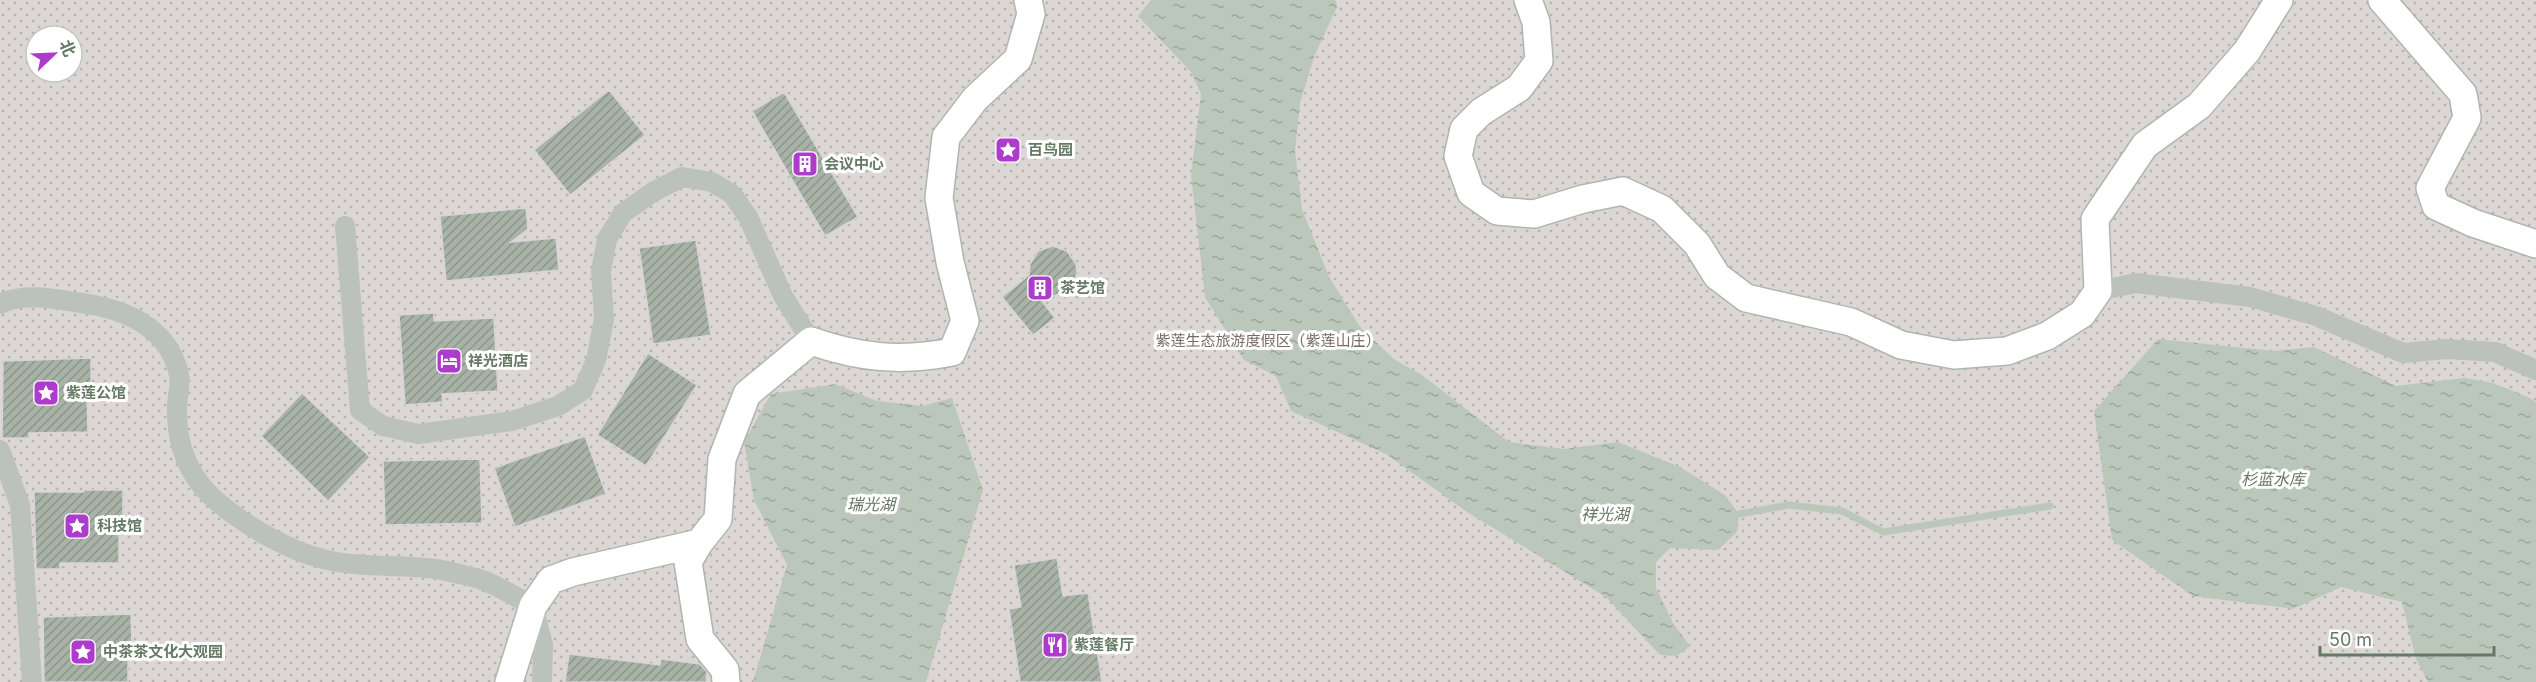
<svg xmlns="http://www.w3.org/2000/svg" width="2536" height="682" font-family="Inter,'Noto Sans SC',sans-serif">
  <defs>
    <pattern id="park-dots" width="8" height="8" patternUnits="userSpaceOnUse" patternTransform="scale(1.5)"><rect width="8" height="8" fill="#dcd6d5"/><path d="M2 2h.1M6 6h.1" fill="none" stroke="#b6b3b0" stroke-width="1.8" stroke-linecap="round"/></pattern>
    <pattern id="water-ripples" width="26" height="14" patternUnits="userSpaceOnUse" patternTransform="scale(1.5)"><rect width="26" height="14" fill="#bcc7bb"/><path d="M2 4q2-2 4 0t4 0M15 11q2-2 4 0t4 0" fill="none" stroke="#9ca79c"/></pattern>
    <pattern id="building-hatch" width="6" height="6" patternUnits="userSpaceOnUse" patternTransform="scale(1.5)"><rect width="6" height="6" fill="#a8b2a7"/><path d="M-1 1l2-2M0 6l6-6M5 7l2-2" fill="none" stroke="#8c968c"/></pattern>
  </defs>
  <rect width="100%" height="100%" fill="#f6f3f4"/>
  <path fill="url(#park-dots)" fill-rule="evenodd" d="M 0,0 L 2536,0 L 2536,682 L 0,682 ZM 36,36 L 72,36 L 72,72 L 36,72 Z"/>
  <path fill="url(#water-ripples)" d="M 1151,0 L 1335,0 L 1337,7 L 1314,57 L 1300,103 L 1295,151 L 1302,209 L 1329,277 L 1360,327 L 1395,360 L 1422,375 L 1509,442 L 1563,449 L 1618,442 L 1680,467 L 1725,495 L 1739,514 L 1737,532 L 1718,550 L 1670,548 L 1656,562 L 1656,588 L 1673,623 L 1690,646 L 1677,656 L 1660,655 L 1606,597 L 1467,512 L 1386,454 L 1291,411 L 1276,376 L 1244,360 L 1205,297 L 1191,175 L 1201,94 L 1191,72 L 1138,16 Z
    M 2158,339 L 2274,351 L 2314,347 L 2396,386 L 2465,378 L 2493,383 L 2530,398 L 2536,402 L 2536,682 L 2428,682 L 2416,659 L 2402,602 L 2341,587 L 2293,609 L 2193,596 L 2112,540 L 2094,411 Z
    M 835,384 L 877,401 L 922,406 L 952,398 L 983,490 L 926,682 L 753,682 L 787,565 L 754,500 L 744,442 L 771,394 Z"/>
  <g fill="none" stroke-linecap="round" stroke-linejoin="round">
    <path stroke="#bcc7bb" stroke-width="7" d="M 1739,514 L 1789,505 L 1842,511 L 1883,532 L 2050,506"/>
  </g>
  <path fill="url(#building-hatch)" stroke="#d7d5d6" stroke-width="1.5" d="M 609,90 L 645,135 L 570,195 L 534,150 Z
    M 784,92 L 858,217 L 825,236 L 752,111 Z
    M 526,208 L 528,229 L 511,242 L 556,238 L 559,270 L 446,281 L 440,216 Z
    M 696,240 L 711,335 L 653,344 L 639,248 Z
    M 1053,246 L 1067,251 L 1076,264 L 1077,272 L 1075,279 L 1065,291 L 1042,301 L 1055,318 L 1033,335 L 1002,297 L 1029,275 L 1030,264 L 1038,251 Z
    M 434,313 L 434,321 L 494,318 L 498,391 L 442,394 L 443,402 L 405,405 L 399,315 Z
    M 648,353 L 697,385 L 646,466 L 597,435 Z
    M 91,358 L 91,392 L 87,392 L 88,432 L 29,433 L 29,438 L 2,438 L 3,361 Z
    M 302,393 L 370,457 L 328,501 L 261,436 Z
    M 585,436 L 606,494 L 515,527 L 494,468 Z
    M 480,459 L 482,523 L 385,525 L 383,461 Z
    M 84,490 L 123,490 L 123,523 L 119,523 L 119,563 L 60,563 L 60,569 L 36,569 L 34,492 L 84,492 Z
    M 1057,558 L 1063,596 L 1088,593 L 1102,682 L 1020,682 L 1009,609 L 1021,607 L 1014,565 Z
    M 131,614 L 132,648 L 128,648 L 128,682 L 44,682 L 43,617 Z
    M 569,654 L 660,665 L 661,659 L 700,664 L 707,672 L 706,682 L 565,682 Z"/>
  <g fill="none" stroke-linecap="round" stroke-linejoin="round">
    <g stroke="#aeb7ad" stroke-width="30">
      <path id="secondary" d="M 1528,0 L 1536,22 L 1539,61 L 1519,88 L 1481,112 L 1464,129 L 1458,156 L 1471,193 L 1497,211 L 1534,214 L 1583,199 L 1623,191 L 1662,209 L 1697,244 L 1717,276 L 1746,298 L 1851,322 L 1901,345 L 1954,355 L 2007,351 L 2047,336 L 2082,314 L 2098,291 L 2095,219 L 2145,145 L 2199,106 L 2247,51 L 2279,0
        M 2382,0 L 2463,94 L 2467,118 L 2430,188 L 2436,206 L 2473,223 L 2536,244
        M 509,682 L 533,606 L 551,580 L 573,572 L 699,543
        M 726,682 L 725,670 L 700,639 L 688,562 L 699,543 L 718,519 L 722,459 L 747,394 L 811,341 C 860,358 901,362 952,352 L 965,321 L 950,262 L 939,198 L 946,137 L 975,99 L 1018,59 L 1031,14 L 1028,0"/>
    </g>
    <path stroke="#bbc2bb" stroke-width="20" d="M 345,226 L 360,410 L 383,426 L 418,434 L 512,421 L 558,406 L 583,390 L 596,360 L 604,319 L 601,271 L 607,239 L 623,213 L 653,192 L 682,177 L 712,182 L 732,194 L 748,217 L 783,296 L 811,341
      M 2098,291 L 2136,283 L 2250,297 L 2316,316 L 2403,353 L 2447,349 L 2495,352 L 2536,370
      M 0,304 C 25,292 55,299 81,303 C 125,309 169,327 179,375 C 181,385 177,397 177,407 C 176,442 187,473 212,497 C 241,524 293,554 332,561 C 366,568 401,564 436,569 C 449,571 463,575 476,578 C 495,583 515,597 533,606 L 543,645 L 542,682
      M 0,450 L 20,505 L 32,682"/>
    <use href="#secondary" stroke="#fff" stroke-width="27"/>
  </g>
  <defs>
    <g id="sight-square" transform="scale(1.35)"><rect x="-9" y="-9" width="18" height="18" rx="4" fill="#ad3ccd" stroke="#fff"/><path d="M0-6L1.8-2.2L6-1.7L2.9 1.2L3.7 5.4L0 3.3L-3.7 5.4L-2.9 1.2L-6-1.7L-1.8-2.2Z" fill="#fff"/></g>
    <g id="building-square" transform="scale(1.35)"><rect x="-9" y="-9" width="18" height="18" rx="4" fill="#ad3ccd" stroke="#fff"/><path d="M-4-6H4V6H1V3H-1V6H-4ZM-2.5-4.3h1.7v1.8h-1.7ZM.8-4.3h1.7v1.8H.8ZM-2.5-1h1.7V.8h-1.7ZM.8-1h1.7V.8H.8Z" fill="#fff"/></g>
    <g id="hotel-square" transform="scale(1.35)"><rect x="-9" y="-9" width="18" height="18" rx="4" fill="#ad3ccd" stroke="#fff"/><path d="M-6-4.5h1.5V1H6V5H4.5V3h-9V5H-6ZM-4 0a1.8 1.8 0 1 1 3.6 0ZM.5 0V-2.5h3Q6-2.5 6 0Z" fill="#fff"/></g>
    <g id="restaurant-square" transform="scale(1.35)"><rect x="-9" y="-9" width="18" height="18" rx="4" fill="#ad3ccd" stroke="#fff"/><path d="M-5-6h1v4h1v-4h1v4h1v-4h1v5L-1.5 .5V6h-2V.5L-5-1ZM5-6V6H3V1.5H1.5Q1.5-4 5-6Z" fill="#fff"/></g>
  </defs>
  <g fill-rule="evenodd">
    <use href="#sight-square" x="1008" y="150"/>
    <use href="#building-square" x="805" y="164"/>
    <use href="#building-square" x="1040" y="288"/>
    <use href="#hotel-square" x="449" y="361"/>
    <use href="#sight-square" x="46" y="393"/>
    <use href="#sight-square" x="77" y="526"/>
    <use href="#restaurant-square" x="1055" y="645"/>
    <use href="#sight-square" x="83" y="652"/>
  </g>
  <g text-anchor="middle" stroke-width="6" stroke-linejoin="round" paint-order="stroke">
    <g font-size="15" font-weight="bold" fill="#657a64" stroke="#fff" text-anchor="start">
      <text x="1028" y="155">百鸟园</text>
      <text x="824" y="169">会议中心</text>
      <text x="1060" y="293">茶艺馆</text>
      <text x="468" y="366">祥光酒店</text>
      <text x="66" y="398">紫莲公馆</text>
      <text x="97" y="531">科技馆</text>
      <text x="1074" y="650">紫莲餐厅</text>
      <text x="103" y="657">中茶茶文化大观园</text>
    </g>
    <g font-size="15" fill="#786c66" stroke="#fff">
      <text x="1268" y="346">紫莲生态旅游度假区（紫莲山庄）</text>
    </g>
    <g font-size="16" font-style="italic" fill="#64765f" stroke="#fff">
      <text x="2273" y="485">杉蓝水库</text>
      <text x="871" y="510">瑞光湖</text>
      <text x="1605" y="520">祥光湖</text>
    </g>
  </g>
  <g transform="translate(54 54) rotate(67)"><circle r="28" fill="#ffffff" stroke="#c1cac1" stroke-width="1.5"/>
  <path d="M0-4.5L10 22L0 15L-10 22Z" fill="#ad3ccd"/>
  <text y="-9" font-size="16" font-weight="bold" text-anchor="middle" fill="#657a64">北</text>
  </g>
  <path d="M2320 646v9h174v-9" fill="none" stroke="#657a64" stroke-width="3"/>
  <text x="2329" y="646" font-size="18" fill="#657a64" stroke="#ffffff" stroke-width="4.5" paint-order="stroke">50 m</text>
</svg>
